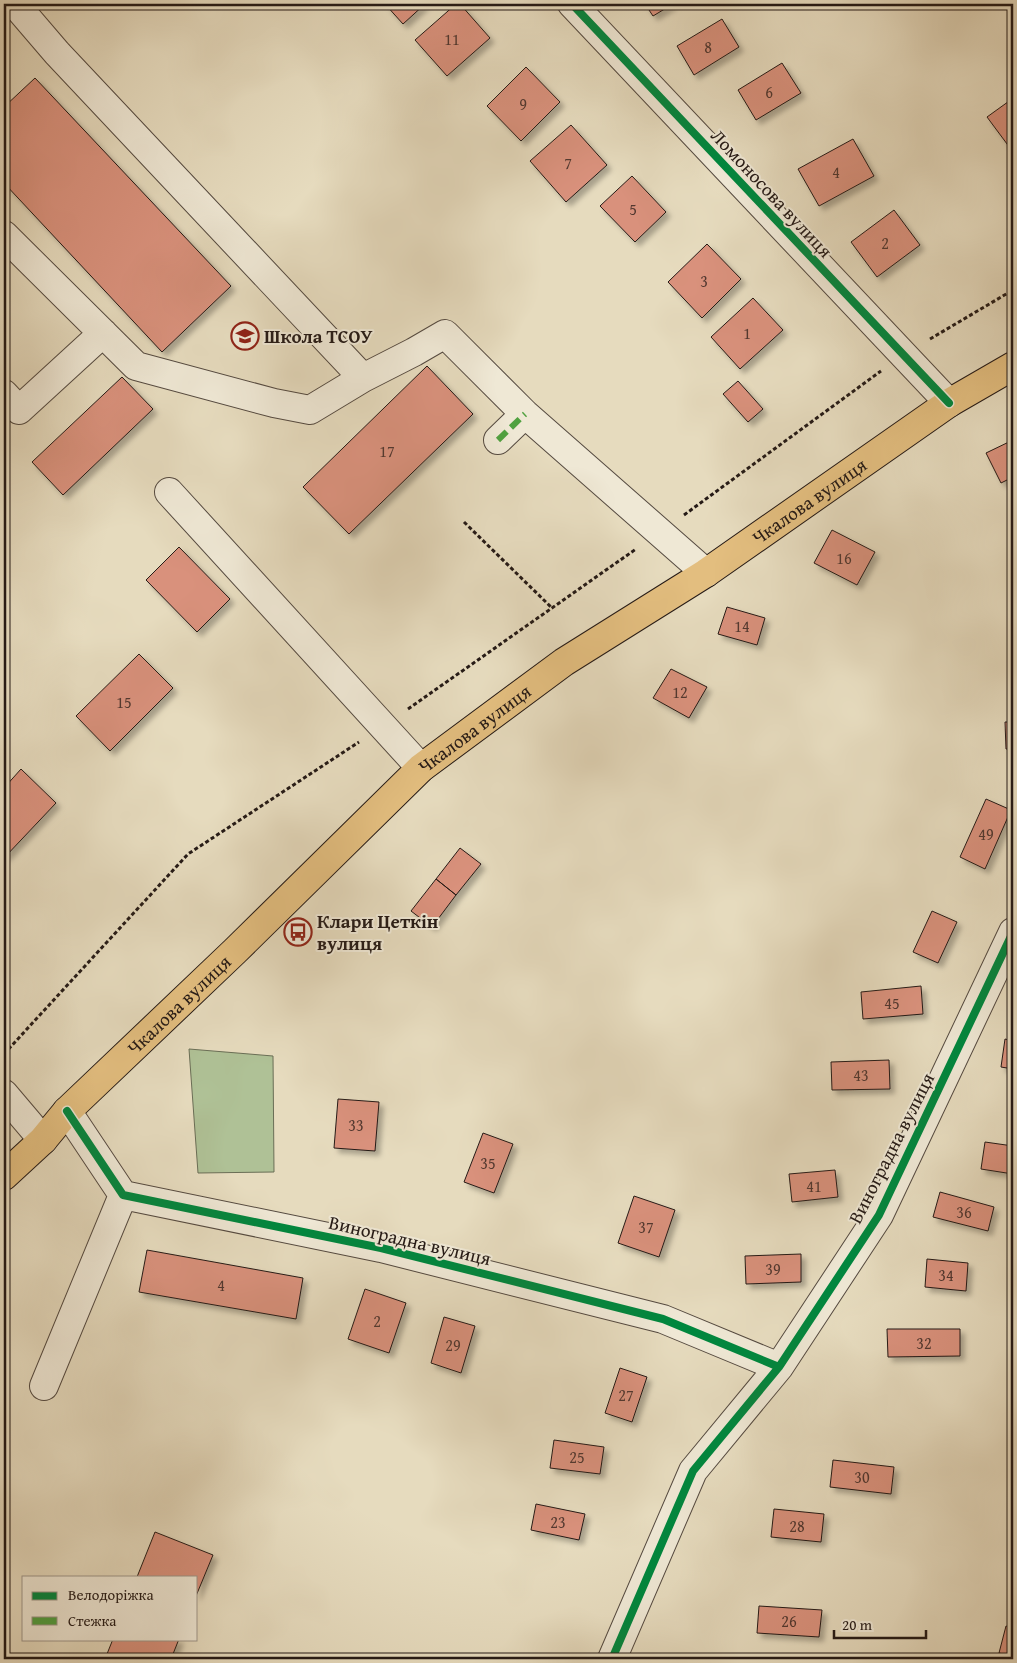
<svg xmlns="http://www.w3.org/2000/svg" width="1017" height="1663" font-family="'Gentium Book Plus',serif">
  <defs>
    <filter id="shadow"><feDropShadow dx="4.5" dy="4.5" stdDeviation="2.5" flood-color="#0004"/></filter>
  </defs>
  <rect width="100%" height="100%" fill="#e6dbbe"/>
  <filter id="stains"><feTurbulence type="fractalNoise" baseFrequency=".004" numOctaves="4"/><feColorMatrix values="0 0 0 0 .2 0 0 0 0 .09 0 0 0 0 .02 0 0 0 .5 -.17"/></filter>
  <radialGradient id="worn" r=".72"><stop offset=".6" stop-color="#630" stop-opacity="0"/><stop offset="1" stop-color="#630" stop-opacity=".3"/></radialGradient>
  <path fill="#afc196" stroke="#6a6e56" d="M 189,1049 L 273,1056 L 274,1172 L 198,1173 Z"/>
  <path fill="#d9917c" stroke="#251a16" filter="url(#shadow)" d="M 385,4 L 425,4 L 403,24 Z
    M 456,4 L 460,4 L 490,38 L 447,76 L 415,40 Z
    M 645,4 L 673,4 L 653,16 Z
    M 722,19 L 739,47 L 694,75 L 677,46 Z
    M 782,63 L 801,93 L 756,120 L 738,90 Z
    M 526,67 L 560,102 L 521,141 L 487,106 Z
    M 35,78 L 231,286 L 162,352 L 4,183 L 4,107 Z
    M 1012,99 L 1013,100 L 1013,152 L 987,117 Z
    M 571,125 L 607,165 L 566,202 L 530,161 Z
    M 853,139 L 874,176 L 819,206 L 798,169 Z
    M 632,176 L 666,212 L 635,242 L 600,206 Z
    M 894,210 L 920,245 L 877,277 L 851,242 Z
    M 707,244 L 741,279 L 702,318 L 668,282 Z
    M 753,298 L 783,330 L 740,369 L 711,337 Z
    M 427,366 L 473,414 L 349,534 L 303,487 Z
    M 122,377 L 153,409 L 63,495 L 32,462 Z
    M 738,381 L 763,409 L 748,422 L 723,394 Z
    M 1013,440 L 1013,477 L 1001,483 L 986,453 Z
    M 832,530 L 875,552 L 857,585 L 814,563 Z
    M 179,547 L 230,599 L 197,632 L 146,580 Z
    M 727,607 L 765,618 L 757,645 L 718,634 Z
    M 139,654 L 173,688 L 110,751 L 76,716 Z
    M 671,669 L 707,687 L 689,718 L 653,698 Z
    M 1005,722 L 1013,722 L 1013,749 L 1006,749 Z
    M 21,769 L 56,803 L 4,858 L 4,788 Z
    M 986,799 L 1011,810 L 985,869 L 960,857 Z
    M 460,848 L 481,864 L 456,895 L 436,879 Z
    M 436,879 L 456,895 L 432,927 L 411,911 Z
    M 932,911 L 957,922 L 938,963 L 913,952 Z
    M 921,986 L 923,1014 L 863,1019 L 861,992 Z
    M 1005,1039 L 1013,1041 L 1013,1069 L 1001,1067 Z
    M 889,1060 L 890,1089 L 832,1090 L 831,1062 Z
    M 338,1099 L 379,1102 L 375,1151 L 334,1148 Z
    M 483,1133 L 513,1144 L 494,1193 L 464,1182 Z
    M 985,1142 L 1013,1146 L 1013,1174 L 981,1169 Z
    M 835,1170 L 838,1197 L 792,1202 L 789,1174 Z
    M 940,1192 L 994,1207 L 988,1231 L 933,1217 Z
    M 634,1196 L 675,1210 L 659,1257 L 618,1243 Z
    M 147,1250 L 303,1278 L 296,1319 L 139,1292 Z
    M 801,1254 L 801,1282 L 746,1284 L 745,1256 Z
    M 927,1259 L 968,1263 L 966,1291 L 925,1287 Z
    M 365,1289 L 406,1303 L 389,1353 L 348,1339 Z
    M 444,1317 L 475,1326 L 461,1373 L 431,1363 Z
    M 887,1329 L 960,1329 L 960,1356 L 888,1357 Z
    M 620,1368 L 647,1377 L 632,1422 L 605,1413 Z
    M 554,1440 L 604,1447 L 600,1474 L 550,1468 Z
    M 833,1460 L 894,1467 L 891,1494 L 830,1487 Z
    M 536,1504 L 585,1514 L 579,1540 L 531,1530 Z
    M 774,1509 L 824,1514 L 821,1542 L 771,1537 Z
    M 155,1532 L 213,1555 L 196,1596 L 196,1577 L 137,1577 Z
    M 759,1606 L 822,1610 L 819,1637 L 757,1633 Z
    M 1006,1626 L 1013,1628 L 1013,1656 L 999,1653 Z
    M 113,1639 L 179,1639 L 171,1659 L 105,1659 Z"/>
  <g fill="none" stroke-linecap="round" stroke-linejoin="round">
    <g stroke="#554a40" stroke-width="30">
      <path id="minor" d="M 15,4 L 57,53 L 363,378 L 414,352 L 445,334 L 525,414 L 706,573
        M 572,4 L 949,403
        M 4,235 L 136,366 L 274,403 L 310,410 L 363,378
        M 4,394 L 19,410 L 103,333
        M 498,440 L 525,414
        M 169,492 L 421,768
        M 4,1094 L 43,1140
        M 67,1111 L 123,1195 L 381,1248 L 663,1319 L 779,1367
        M 44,1386 L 123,1195
        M 612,1659 L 693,1471 L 779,1367 L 879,1215 L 1013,932"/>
    </g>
    <g stroke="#251a16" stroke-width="30">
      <g id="major">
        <path id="s1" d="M 4,1176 L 43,1140 L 67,1111 L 235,951 L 421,768 L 564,662 L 706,573 L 949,403 L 1013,366"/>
      </g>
    </g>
    <path stroke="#251a16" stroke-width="3" stroke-dasharray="4 2.5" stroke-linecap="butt" d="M 930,339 L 1013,290
      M 684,515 L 881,371
      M 464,522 L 552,608
      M 408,709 L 636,549
      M 4,1054 L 188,854 L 359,742"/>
    <use href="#minor" stroke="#efe8d5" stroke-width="28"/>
    <use href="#major" stroke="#e3be7f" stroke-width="28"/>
    <path stroke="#50a140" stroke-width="6" stroke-dasharray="12 6" stroke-linecap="butt" d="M 498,440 L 525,414"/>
    <g stroke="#efe8d5" stroke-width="11">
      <path id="cycleway" d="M 572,4 L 949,403
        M 67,1111 L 123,1195 L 381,1248 L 663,1319 L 779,1367
        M 612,1659 L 693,1471 L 779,1367 L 879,1215 L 1013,932"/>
    </g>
    <use href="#cycleway" stroke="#00873e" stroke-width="8"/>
  </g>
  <defs>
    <g id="school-ring" transform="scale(1.4375)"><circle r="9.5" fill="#efe8d5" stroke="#8f2418" stroke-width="1.5"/><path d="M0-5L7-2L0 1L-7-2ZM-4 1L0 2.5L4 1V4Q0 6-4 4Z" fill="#8f2418"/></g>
    <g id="bus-ring" transform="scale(1.4375)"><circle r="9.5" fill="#efe8d5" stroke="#8f2418" stroke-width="1.5"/><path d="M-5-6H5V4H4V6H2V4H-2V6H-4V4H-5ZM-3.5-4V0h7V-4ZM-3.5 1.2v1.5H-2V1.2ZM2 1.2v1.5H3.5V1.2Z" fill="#8f2418"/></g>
  </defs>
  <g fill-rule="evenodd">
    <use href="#school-ring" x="245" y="336"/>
    <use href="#bus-ring" x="298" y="932"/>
  </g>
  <g text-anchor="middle" stroke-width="4" stroke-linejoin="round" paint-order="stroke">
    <g font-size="16" fill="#523830">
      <text x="452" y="45">11</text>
      <text x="708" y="53">8</text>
      <text x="769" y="98">6</text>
      <text x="523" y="110">9</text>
      <text x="568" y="169">7</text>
      <text x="836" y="178">4</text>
      <text x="633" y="215">5</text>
      <text x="885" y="249">2</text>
      <text x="704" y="287">3</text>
      <text x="747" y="339">1</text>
      <text x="387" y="457">17</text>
      <text x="844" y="564">16</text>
      <text x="742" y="632">14</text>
      <text x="680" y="698">12</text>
      <text x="124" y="708">15</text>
      <text x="986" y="840">49</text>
      <text x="892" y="1009">45</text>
      <text x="861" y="1081">43</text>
      <text x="356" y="1131">33</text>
      <text x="488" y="1169">35</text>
      <text x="814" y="1192">41</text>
      <text x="964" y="1218">36</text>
      <text x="646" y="1233">37</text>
      <text x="773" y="1275">39</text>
      <text x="946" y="1281">34</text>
      <text x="221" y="1291">4</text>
      <text x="377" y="1327">2</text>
      <text x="924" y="1349">32</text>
      <text x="453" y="1351">29</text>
      <text x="626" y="1401">27</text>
      <text x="577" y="1463">25</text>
      <text x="862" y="1483">30</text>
      <text x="558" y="1528">23</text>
      <text x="797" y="1532">28</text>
      <text x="789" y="1627">26</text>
    </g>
    <g font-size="19" fill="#251a16" stroke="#efe8d5">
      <text transform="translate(772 193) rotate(47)" y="7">Ломоносова вулиця</text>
      <text dy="7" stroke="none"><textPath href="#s1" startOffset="1055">Чкалова вулиця</textPath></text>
      <text dy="7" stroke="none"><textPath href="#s1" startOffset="650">Чкалова вулиця</textPath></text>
      <text dy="7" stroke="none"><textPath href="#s1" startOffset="245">Чкалова вулиця</textPath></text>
      <text transform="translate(891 1148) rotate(-63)" y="7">Виноградна вулиця</text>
      <text transform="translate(410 1240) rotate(13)" y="7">Виноградна вулиця</text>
    </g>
    <g font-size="19" font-weight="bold" fill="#251a16" stroke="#efe8d5" text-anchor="start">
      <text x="264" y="343">Школа ТСОУ</text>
      <text x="317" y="928">Клари Цеткін<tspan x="317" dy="22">вулиця</tspan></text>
    </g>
  </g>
  <rect width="1017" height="1663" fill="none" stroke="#e6dbbe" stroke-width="20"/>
  <rect x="5" y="5" width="1007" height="1653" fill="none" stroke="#251a16" stroke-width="2.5"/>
  <rect x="10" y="10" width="997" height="1643" fill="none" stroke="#251a16"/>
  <rect x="22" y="1576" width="175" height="65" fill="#efe8d5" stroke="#9e9689"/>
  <rect x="32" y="1592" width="25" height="8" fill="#00873e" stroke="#9e9689"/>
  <text x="68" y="1600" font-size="15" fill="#251a16">Велодоріжка</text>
  <rect x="32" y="1617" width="25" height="8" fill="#50a140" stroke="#9e9689"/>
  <text x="68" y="1626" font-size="15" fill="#251a16">Стежка</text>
  <path d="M834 1630v8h92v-8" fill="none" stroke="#251a16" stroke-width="2.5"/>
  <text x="842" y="1630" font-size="15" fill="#251a16" stroke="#efe8d5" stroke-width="4" paint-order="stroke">20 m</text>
  <rect width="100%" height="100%" filter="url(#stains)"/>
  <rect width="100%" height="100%" fill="url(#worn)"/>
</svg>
